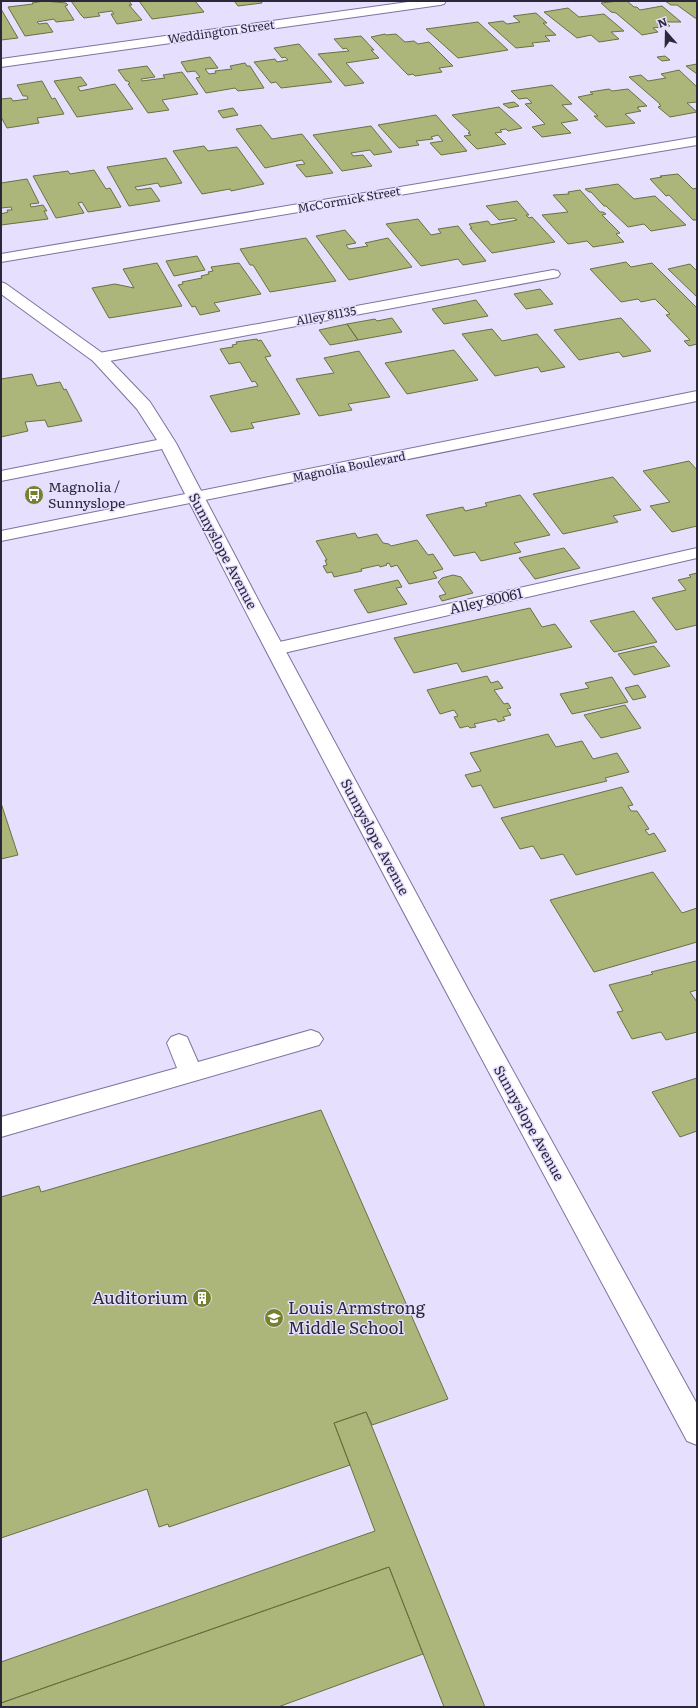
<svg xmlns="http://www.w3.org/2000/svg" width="698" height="1708" font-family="Literata,serif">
  <rect width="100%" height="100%" fill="#e6dffe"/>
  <path fill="#acb67a" stroke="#6a7141" d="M 44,1 L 66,3 L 68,5 L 65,6 L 74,20 L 56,22 L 54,19 L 37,22 L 39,24 L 47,23 L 53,32 L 25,36 L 8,7 L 33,4 L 32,3 Z
    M 71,1 L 129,1 L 132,5 L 129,5 L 142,20 L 117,24 L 111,14 L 114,14 L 112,11 L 98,13 L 100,16 L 84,18 L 81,15 Z
    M 139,1 L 195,1 L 204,12 L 152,19 Z
    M 234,1 L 261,1 L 262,3 L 238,6 Z
    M 619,1 L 627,1 L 634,7 L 637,7 L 640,10 L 662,6 L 681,22 L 665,22 L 670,26 L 653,28 L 658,32 L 642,35 L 616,13 L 611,12 L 601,3 Z
    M 665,1 L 697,1 L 697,18 L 695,18 L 677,5 L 671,5 Z
    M 568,8 L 579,17 L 604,14 L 624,31 L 611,32 L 619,39 L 599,42 L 591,35 L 577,38 L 544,12 Z
    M 1,9 L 18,38 L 1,40 Z
    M 536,13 L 547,23 L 543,23 L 556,35 L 545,36 L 550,41 L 532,43 L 534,46 L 516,48 L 488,23 L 503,21 L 507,24 L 520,22 L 513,16 Z
    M 478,22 L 508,50 L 458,58 L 426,29 Z
    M 385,34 L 386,35 L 396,34 L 405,42 L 414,41 L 418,44 L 429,42 L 453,66 L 439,68 L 442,72 L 415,76 L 413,74 L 408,75 L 371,37 Z
    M 361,36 L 374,50 L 371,50 L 379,58 L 346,63 L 364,83 L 345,86 L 318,54 L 349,51 L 346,48 L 343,49 L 334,39 Z
    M 299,44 L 332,82 L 281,88 L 276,82 L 271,83 L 254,62 L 275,59 L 277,62 L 288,60 L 285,57 L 282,58 L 274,48 Z
    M 665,56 L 670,60 L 662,61 L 657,57 Z
    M 210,57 L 218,68 L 205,69 L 209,74 L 216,73 L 215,71 L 232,69 L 230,66 L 245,63 L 247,66 L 250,66 L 264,88 L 238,91 L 235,88 L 206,93 L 196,78 L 200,77 L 195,71 L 187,72 L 181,62 Z
    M 697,64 L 697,74 L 686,66 Z
    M 147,66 L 155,77 L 141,79 L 142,81 L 165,78 L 163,75 L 182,72 L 198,94 L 162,100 L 169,110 L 148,113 L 128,84 L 130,83 L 128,81 L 126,81 L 118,70 Z
    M 679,70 L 697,87 L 697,102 L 687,103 L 697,112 L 670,117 L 658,107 L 661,106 L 659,104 L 660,104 L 629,77 L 641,75 L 648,81 L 666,78 L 661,74 Z
    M 81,77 L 87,85 L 78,87 L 80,91 L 115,84 L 133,109 L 77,117 L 54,81 Z
    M 42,81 L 52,99 L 55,98 L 64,114 L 37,118 L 39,123 L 7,128 L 1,117 L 1,99 L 11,98 L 13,101 L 28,99 L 27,96 L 23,96 L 17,85 Z
    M 552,85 L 572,104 L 562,105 L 578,120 L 561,123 L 571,133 L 542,137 L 532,127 L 545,124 L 525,104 L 532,103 L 527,98 L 519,99 L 511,91 Z
    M 609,89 L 612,91 L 628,89 L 647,106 L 638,107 L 639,107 L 637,108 L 641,111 L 625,114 L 635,123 L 606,127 L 594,116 L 598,116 L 578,97 L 593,94 L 590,92 Z
    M 514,102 L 519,106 L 509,108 L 503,104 Z
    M 499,107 L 522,128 L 508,131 L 506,129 L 500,130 L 502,132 L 495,133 L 506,144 L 477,149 L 464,136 L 471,135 L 468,133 L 470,132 L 452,115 Z
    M 233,108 L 238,115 L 223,118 L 218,111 Z
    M 436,115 L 467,151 L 441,155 L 430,143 L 443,141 L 438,135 L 431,137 L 433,139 L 416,141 L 419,145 L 399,148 L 378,125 Z
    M 261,125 L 272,139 L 302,134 L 333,173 L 306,177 L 296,165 L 305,164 L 302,160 L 265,168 L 236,129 Z
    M 371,126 L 392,152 L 374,155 L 370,150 L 351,153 L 353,156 L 363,155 L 372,166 L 342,171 L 313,135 Z
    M 204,146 L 208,151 L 237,147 L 264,184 L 231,191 L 230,189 L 202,194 L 173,151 Z
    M 166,158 L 182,183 L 160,187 L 158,183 L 135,187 L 137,190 L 151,188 L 160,201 L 129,206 L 107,167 Z
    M 94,170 L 106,189 L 110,188 L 121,207 L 88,212 L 82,202 L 78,203 L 84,213 L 56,218 L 33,176 L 68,171 L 70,174 Z
    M 678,174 L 693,189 L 697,188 L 697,220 L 693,220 L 669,195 L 666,196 L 650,179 L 662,177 L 660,176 Z
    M 27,179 L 39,203 L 30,204 L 31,207 L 43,205 L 47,211 L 44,211 L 48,219 L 1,225 L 1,214 L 8,212 L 7,210 L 12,210 L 11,207 L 1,208 L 1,183 Z
    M 618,184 L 634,199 L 655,196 L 686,225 L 651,231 L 644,224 L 628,227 L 606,206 L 604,206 L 591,192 L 589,192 L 585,189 Z
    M 580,190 L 600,212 L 603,212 L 606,214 L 602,215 L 620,233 L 616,234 L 624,242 L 593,247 L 587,241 L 568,244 L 542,215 L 568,212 L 553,195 L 569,194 L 568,192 Z
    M 517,201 L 529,215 L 526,215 L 529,218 L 532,217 L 555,242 L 492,253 L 470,228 L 472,228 L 469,224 L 488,221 L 491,225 L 517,220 L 514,218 L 499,220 L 486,206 Z
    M 418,219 L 431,235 L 441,233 L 438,229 L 458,226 L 486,261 L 463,265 L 458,259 L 421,266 L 386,224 Z
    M 345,230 L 356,243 L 346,245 L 349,249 L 368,246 L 365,243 L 388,238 L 412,267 L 349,280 L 316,236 Z
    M 306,238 L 336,281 L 270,292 L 253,265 L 250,265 L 240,249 Z
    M 197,256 L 205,270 L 174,276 L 166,261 Z
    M 626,262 L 631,267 L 652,263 L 697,308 L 697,344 L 689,346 L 684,341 L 690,340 L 666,315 L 670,314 L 655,299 L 641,302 L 638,299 L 621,302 L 590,269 Z
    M 157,263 L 182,306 L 109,318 L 92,288 L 115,284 L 134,288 L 123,269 Z
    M 239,263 L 261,294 L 214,303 L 220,311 L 200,315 L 195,306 L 192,307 L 178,285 L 183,284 L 182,282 L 202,278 L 201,276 L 209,274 L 208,272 L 213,271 L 211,267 Z
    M 690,264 L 697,271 L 697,297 L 668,269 Z
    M 540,289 L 553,304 L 526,309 L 514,294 Z
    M 476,300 L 488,316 L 444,324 L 432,309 Z
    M 392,318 L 402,332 L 358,340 L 347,324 L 375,319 L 377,321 Z
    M 621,318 L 651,351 L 623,357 L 619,352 L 579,360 L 554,330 Z
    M 347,324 L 358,340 L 330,345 L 319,330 Z
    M 492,329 L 502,341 L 537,334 L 565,367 L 541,372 L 538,367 L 495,376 L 462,334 Z
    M 257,339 L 258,341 L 261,340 L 271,356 L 265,357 L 300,414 L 251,423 L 254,428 L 231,432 L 210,396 L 258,386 L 255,381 L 252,382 L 240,362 L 229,364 L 220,349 L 233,347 L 232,345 L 237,344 L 236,342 Z
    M 454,350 L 478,380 L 407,394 L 385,363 Z
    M 359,351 L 390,397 L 348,404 L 352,410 L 319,416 L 296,379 L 334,373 L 324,358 Z
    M 32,374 L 37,386 L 60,382 L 64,390 L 66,389 L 82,421 L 48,427 L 45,420 L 25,422 L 28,431 L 1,437 L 1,379 Z
    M 689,461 L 697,470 L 697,526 L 672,532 L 650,506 L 670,502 L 643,471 Z
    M 613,477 L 641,510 L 613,516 L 618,522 L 563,534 L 533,494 Z
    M 520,495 L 550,535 L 514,543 L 521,552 L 481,561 L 475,552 L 454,556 L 426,515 L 463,507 L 465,511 L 487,506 L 485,503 Z
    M 355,533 L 358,538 L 377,534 L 383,543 L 389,544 L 391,546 L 417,540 L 428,555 L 433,554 L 443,569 L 433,572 L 437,578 L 409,584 L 397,565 L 391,567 L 389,563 L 386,564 L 387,565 L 380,567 L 379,565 L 361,569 L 362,571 L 334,577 L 332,572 L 327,573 L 323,566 L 327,565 L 325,560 L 327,560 L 316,541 Z
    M 564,548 L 580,568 L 535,579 L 519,558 Z
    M 697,573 L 697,625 L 676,630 L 652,598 L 686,590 L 678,580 L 691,577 L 689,575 Z
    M 453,575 L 461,577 L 473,593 L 442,601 L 439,596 L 446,594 L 438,582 L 442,578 Z
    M 398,580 L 402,587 L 396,588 L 407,604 L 368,613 L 354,590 Z
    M 530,608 L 542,627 L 555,624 L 572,647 L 462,672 L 457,663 L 414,673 L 394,638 Z
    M 634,611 L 657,642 L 614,652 L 590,621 Z
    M 654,646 L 670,666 L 634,675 L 618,654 Z
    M 487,676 L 491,683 L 498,681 L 503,688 L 494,690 L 504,704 L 508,703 L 511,708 L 507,709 L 511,715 L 503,717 L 505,720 L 498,722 L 496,719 L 474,724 L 476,727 L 470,728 L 468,726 L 460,728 L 454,717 L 458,716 L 454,710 L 440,714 L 427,690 Z
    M 612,677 L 628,702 L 572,714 L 560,694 L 589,688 L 585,683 Z
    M 638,685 L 646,697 L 633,700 L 625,688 Z
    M 625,705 L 641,728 L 601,738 L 584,715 Z
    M 548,734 L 556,747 L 582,741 L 593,759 L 617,753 L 629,772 L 605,778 L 607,781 L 494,808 L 481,785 L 472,787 L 465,775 L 481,771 L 470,753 Z
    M 622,787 L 633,805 L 628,806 L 631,811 L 637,811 L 649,829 L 645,830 L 649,835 L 654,833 L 666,851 L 576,875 L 563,854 L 541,859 L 533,846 L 520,849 L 501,818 Z
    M 1,803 L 18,855 L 1,859 Z
    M 653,872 L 682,913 L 697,908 L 697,942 L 594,972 L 550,900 Z
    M 696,961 L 697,961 L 697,990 L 690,992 L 697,1002 L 697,1032 L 666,1040 L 661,1032 L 632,1039 L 617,1012 L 623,1011 L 609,985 L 653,974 L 651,972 Z
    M 697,1078 L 697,1131 L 680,1137 L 652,1092 Z
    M 321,1110 L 448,1399 L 372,1425 L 366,1412 L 334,1423 L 350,1465 L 169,1527 L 168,1524 L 159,1527 L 147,1489 L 1,1538 L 1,1197 L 39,1186 L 41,1192 Z
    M 366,1412 L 485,1707 L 444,1707 L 389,1567 L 1,1703 L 1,1662 L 375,1531 L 334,1423 Z
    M 389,1567 L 423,1654 L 278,1707 L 1,1707 L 1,1703 Z"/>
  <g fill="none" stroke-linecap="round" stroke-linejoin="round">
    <g stroke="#7e72a0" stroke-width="2">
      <path id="lane" d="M 553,270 L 558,271 L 560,274 L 558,277 L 99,363 L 94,361 L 91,358 L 94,355 L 99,353 Z
        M 697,548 L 697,558 L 275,655 L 268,653 L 266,649 L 268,645 L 275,643 Z
        M 311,1030 L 319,1033 L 323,1039 L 319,1045 L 1,1137 L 1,1117 L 177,1068 L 167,1043 L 171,1037 L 179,1034 L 187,1037 L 198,1062 Z"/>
    </g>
    <g stroke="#7e72a0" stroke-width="2">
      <path id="street" d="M 415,1 L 446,1 L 444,4 L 440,5 L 1,67 L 1,59 Z
        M 697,137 L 697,145 L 1,262 L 1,254 Z
        M 1,282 L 6,284 L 105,355 L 150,402 L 176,443 L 263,609 L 470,993 L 697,1404 L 697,1445 L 687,1441 C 510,1112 332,782 162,449 L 1,481 L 1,471 L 157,440 L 137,409 L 93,361 L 1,294 Z"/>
    </g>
    <g stroke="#7e72a0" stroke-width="2">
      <path id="secondary" d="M 697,391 L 697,401 L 1,541 L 1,531 Z"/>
    </g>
    <use href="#lane" fill="#fff" fill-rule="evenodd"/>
    <use href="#street" fill="#fff" fill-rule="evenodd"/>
    <use href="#secondary" fill="#fff" fill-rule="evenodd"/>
  </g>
  <defs>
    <g id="bus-disc" transform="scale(1)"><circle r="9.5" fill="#76812d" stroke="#e6dffe"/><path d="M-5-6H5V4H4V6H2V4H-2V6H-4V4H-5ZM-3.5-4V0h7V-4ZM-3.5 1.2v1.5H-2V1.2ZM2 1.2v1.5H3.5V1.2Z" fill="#fff"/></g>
    <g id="building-disc" transform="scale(1)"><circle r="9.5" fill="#76812d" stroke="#e6dffe"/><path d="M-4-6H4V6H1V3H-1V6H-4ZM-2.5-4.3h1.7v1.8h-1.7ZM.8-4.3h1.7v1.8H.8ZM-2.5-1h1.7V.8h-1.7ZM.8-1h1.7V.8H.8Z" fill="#fff"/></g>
    <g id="school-disc" transform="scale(1)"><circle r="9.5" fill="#76812d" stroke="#e6dffe"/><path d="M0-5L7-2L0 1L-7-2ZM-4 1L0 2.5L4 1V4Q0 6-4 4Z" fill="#fff"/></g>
  </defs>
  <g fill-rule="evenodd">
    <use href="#bus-disc" x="34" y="495"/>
    <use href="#building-disc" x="202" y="1298"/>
    <use href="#school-disc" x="274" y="1318"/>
  </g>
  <g text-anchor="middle" stroke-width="3" stroke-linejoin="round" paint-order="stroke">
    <g font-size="12" fill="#2c283b" stroke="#e6dffe">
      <text transform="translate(221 32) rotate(-8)" y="4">Weddington Street</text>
      <text transform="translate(349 200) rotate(-10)" y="4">McCormick Street</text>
      <text transform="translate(326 316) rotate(-10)" y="4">Alley 81135</text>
      <text transform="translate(349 467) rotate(-11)" y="4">Magnolia Boulevard</text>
    </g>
    <g font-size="14" fill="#2c283b" stroke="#e6dffe" text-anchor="start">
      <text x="48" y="492">Magnolia /<tspan x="48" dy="16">Sunnyslope</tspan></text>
    </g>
    <g font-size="14" fill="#2c283b" stroke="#e6dffe">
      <text transform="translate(223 551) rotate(62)" y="5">Sunnyslope Avenue</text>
      <text transform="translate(486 601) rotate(-13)" y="5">Alley 80061</text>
      <text transform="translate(375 837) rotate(62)" y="5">Sunnyslope Avenue</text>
      <text transform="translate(529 1123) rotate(61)" y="5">Sunnyslope Avenue</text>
    </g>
    <g font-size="17" fill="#2c283b" stroke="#e6dffe" text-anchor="end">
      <text x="188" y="1304">Auditorium</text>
      <text x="288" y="1314" text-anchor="start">Louis Armstrong<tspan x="288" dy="20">Middle School</tspan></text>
    </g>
  </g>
  <rect width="698" height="1708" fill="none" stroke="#2c283b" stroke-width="4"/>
  <g transform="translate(666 32) rotate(340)" stroke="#e6dffe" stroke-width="3" paint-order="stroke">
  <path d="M0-3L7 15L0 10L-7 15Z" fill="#2c283b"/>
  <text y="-6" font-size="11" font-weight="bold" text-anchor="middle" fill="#2c283b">N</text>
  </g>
</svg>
